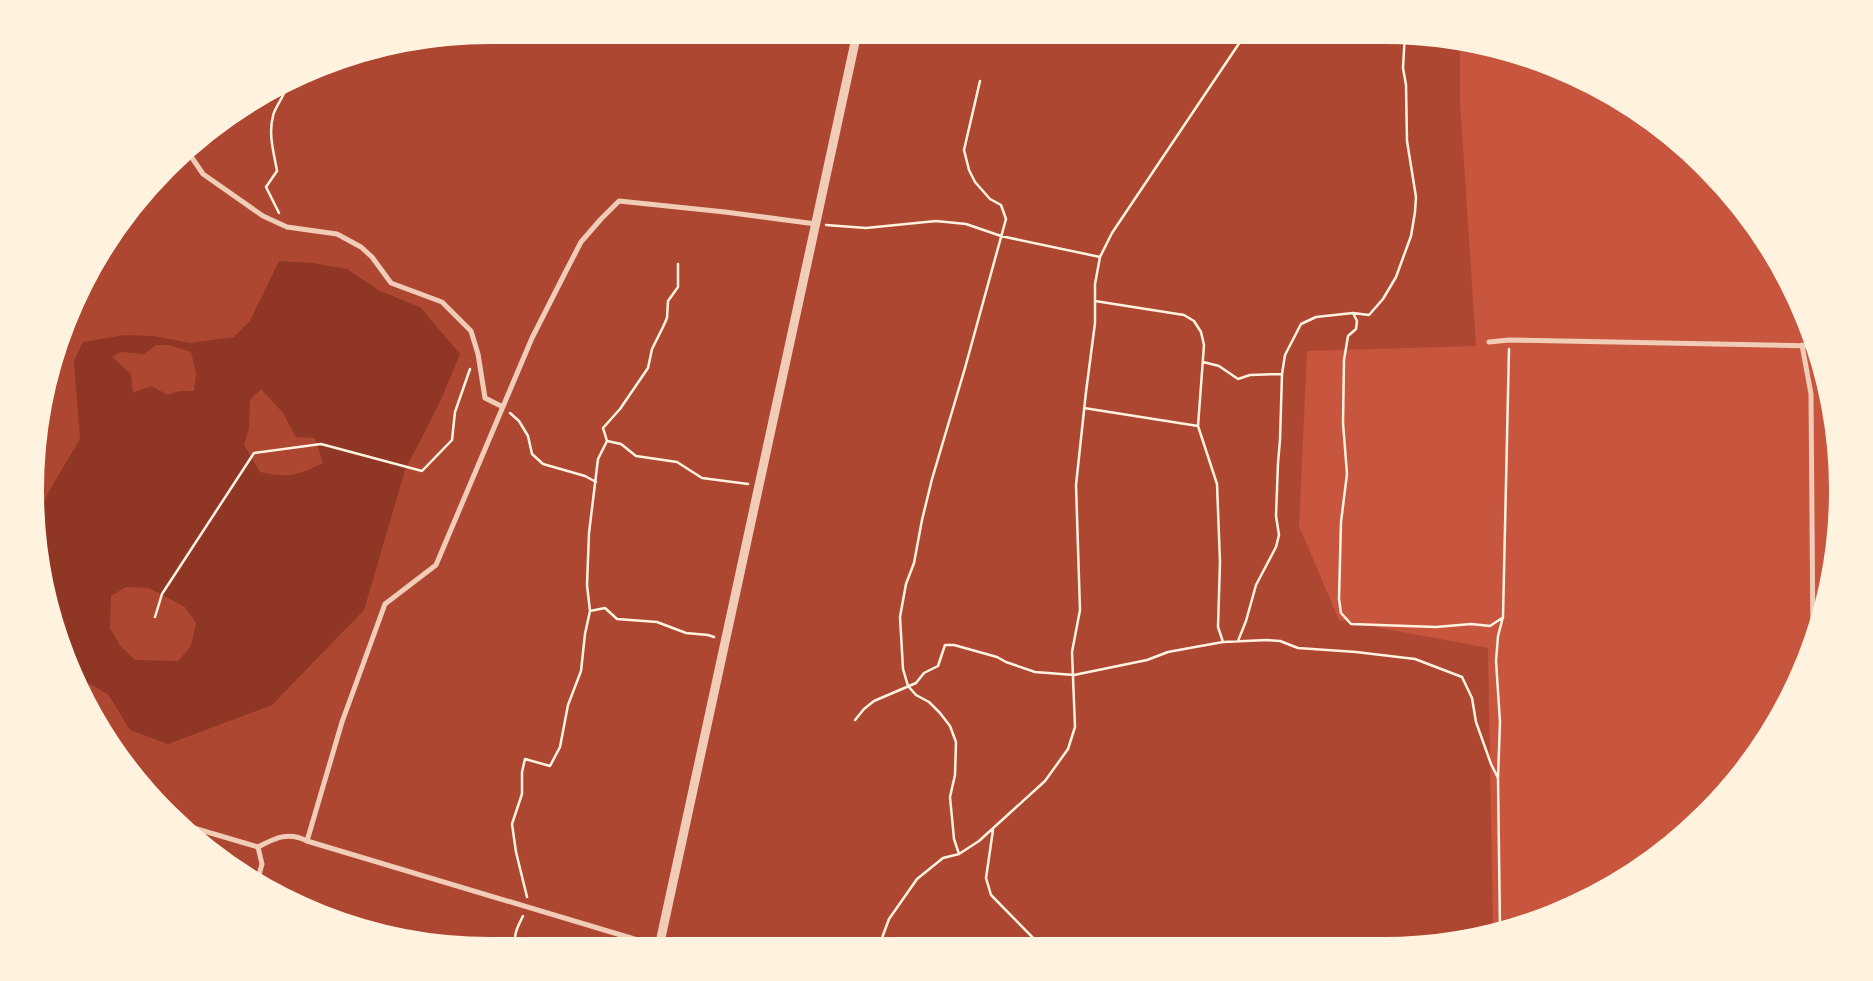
<svg xmlns="http://www.w3.org/2000/svg" width="1873" height="981" font-family="'Source Serif 4',serif">
  <rect width="100%" height="100%" fill="#c8553d"/>
  <path fill="#ae4732" d="M 491,33 L 1412,33 L 1460,41 L 1460,101 L 1476,346 L 1307,351 L 1299,526 L 1339,620 L 1488,648 L 1493,931 L 1443,945 L 461,948 L 372,933 L 288,901 L 211,854 L 146,793 L 67,666 L 34,521 L 48,372 L 110,236 L 211,127 L 343,57 Z"/>
  <path fill="#8f3625" fill-rule="evenodd" d="M 279,261 L 312,263 L 347,269 L 380,291 L 420,307 L 460,354 L 439,404 L 405,470 L 364,610 L 272,705 L 168,744 L 130,730 L 108,694 L 73,675 L 67,666 L 34,524 L 49,491 L 80,439 L 74,361 L 83,342 L 124,335 L 154,336 L 190,343 L 234,337 L 250,321 ZM 156,345 L 169,345 L 191,352 L 196,373 L 194,391 L 179,391 L 168,395 L 151,386 L 133,393 L 131,374 L 112,357 L 120,352 L 144,354 ZM 261,389 L 283,413 L 296,437 L 315,438 L 323,463 C 296,476 289,478 260,472 L 244,445 L 249,428 L 250,400 ZM 126,587 L 149,588 L 185,607 L 196,623 L 191,646 L 178,661 L 135,660 L 120,645 L 110,629 L 111,596 Z"/>
  <g fill="none" stroke-linecap="round" stroke-linejoin="round">
    <path stroke="#fff3e0" stroke-width="2.5" d="M 279,213 L 266,187 L 277,171 C 274,153 268,134 273,116 C 275,106 284,98 286,87
      M 826,225 L 866,228 L 936,221 L 966,224 L 1001,236 L 1100,257
      M 1095,301 L 1184,315 L 1194,321 L 1201,332 L 1204,345 L 1198,426 L 1217,484 L 1220,562 L 1218,627 L 1223,642
      M 1353,313 L 1357,321 L 1356,329 L 1348,336 L 1344,360 L 1343,423 L 1347,474 L 1341,522 L 1339,599 L 1341,613 L 1351,624 L 1436,627 L 1471,624 L 1490,626 L 1502,618
      M 1203,362 L 1219,366 L 1238,379 L 1250,375 L 1281,374
      M 1084,408 L 1198,426
      M 510,413 L 519,421 L 528,436 L 532,454 L 543,464 L 585,476 L 596,482
      M 607,441 L 621,444 L 636,456 L 677,462 L 702,478 L 748,484
      M 590,611 L 605,608 L 617,619 L 657,622 L 686,633 L 708,635 L 714,637
      M 155,617 L 162,594 L 254,453 L 321,444 L 422,471 L 452,440 L 455,412 L 470,369
      M 1238,641 L 1246,621 L 1256,585 L 1276,547 L 1279,535 L 1276,516 L 1278,463 L 1280,440 L 1282,374 L 1285,355 L 1301,324 L 1316,317 L 1353,313 L 1369,315 L 1383,299 L 1396,277 L 1411,236 L 1415,212 L 1416,197 L 1407,141 L 1406,85 L 1403,68 L 1405,33
      M 855,720 L 864,709 L 874,701 L 916,683 L 924,673 L 938,666 L 945,645 L 954,645 L 997,657 L 1006,662 L 1035,672 L 1074,675 L 1147,660 L 1168,652 L 1195,647 L 1223,642 L 1267,640 L 1280,641 L 1298,648 L 1356,652 L 1415,659 L 1462,677 L 1472,698 L 1476,722 L 1491,764 L 1498,778
      M 993,830 L 986,878 L 991,895 L 1041,946
      M 959,854 L 954,839 L 950,797 L 955,775 L 956,742 L 950,726 L 940,713 L 929,702 L 916,695 L 908,686 L 903,669 L 900,617 L 906,584 L 914,563 L 922,520 L 932,479 L 965,368 L 1006,219 L 1001,205 L 990,199 L 975,182 L 969,170 L 964,150 L 980,81
      M 527,897 L 516,852 L 512,824 L 522,794 L 522,772 L 525,759 L 550,766 L 560,747 L 568,705 L 581,671 L 585,634 L 590,611 L 587,585 L 589,533 L 598,459 L 607,441 L 603,428 L 620,409 L 648,368 L 652,349 L 663,327 L 667,318 L 668,301 L 678,287 L 678,264
      M 1500,929 L 1498,778 L 1500,722 L 1496,661 L 1498,636 L 1503,617 L 1509,349
      M 879,946 L 889,919 L 917,879 L 943,858 L 959,854 L 979,841 L 1045,781 L 1068,749 L 1075,727 L 1072,652 L 1080,610 L 1076,485 L 1086,392 L 1095,323 L 1095,284 L 1100,257 L 1112,233 L 1246,33
      M 517,947 C 512,936 518,926 523,916"/>
    <path stroke="#f1ccb7" stroke-width="5" d="M 188,152 L 203,174 L 263,216 L 287,227 L 337,234 L 361,247 L 372,257 L 391,283 L 442,302 L 471,331 L 478,354 L 485,398 L 503,407
      M 1489,342 L 1509,340 L 1817,346
      M 1802,345 L 1811,394 L 1813,641
      M 180,824 L 258,847 C 275,838 289,831 307,841 L 661,947
      M 307,841 L 342,722 L 385,604 L 436,565 L 532,338 L 565,273 L 581,242 L 601,219 L 619,201 L 725,212 L 816,224
      M 257,882 L 262,864 L 258,847"/>
    <path stroke="#f1ccb7" stroke-width="9" d="M 659,947 L 857,33"/>
  </g>
  <path d="M0 0H1873V981H0ZM490 41H1383A449 449 0 0 1 1832 490V491A449 449 0 0 1 1383 940H490A449 449 0 0 1 41 491V490A449 449 0 0 1 490 41Z" fill="#fff3e0" fill-rule="evenodd"/>
  <path fill="none" stroke="#fff3e0" stroke-width="6" d="M490 41H1383A449 449 0 0 1 1832 490V491A449 449 0 0 1 1383 940H490A449 449 0 0 1 41 491V490A449 449 0 0 1 490 41Z"/>
</svg>
